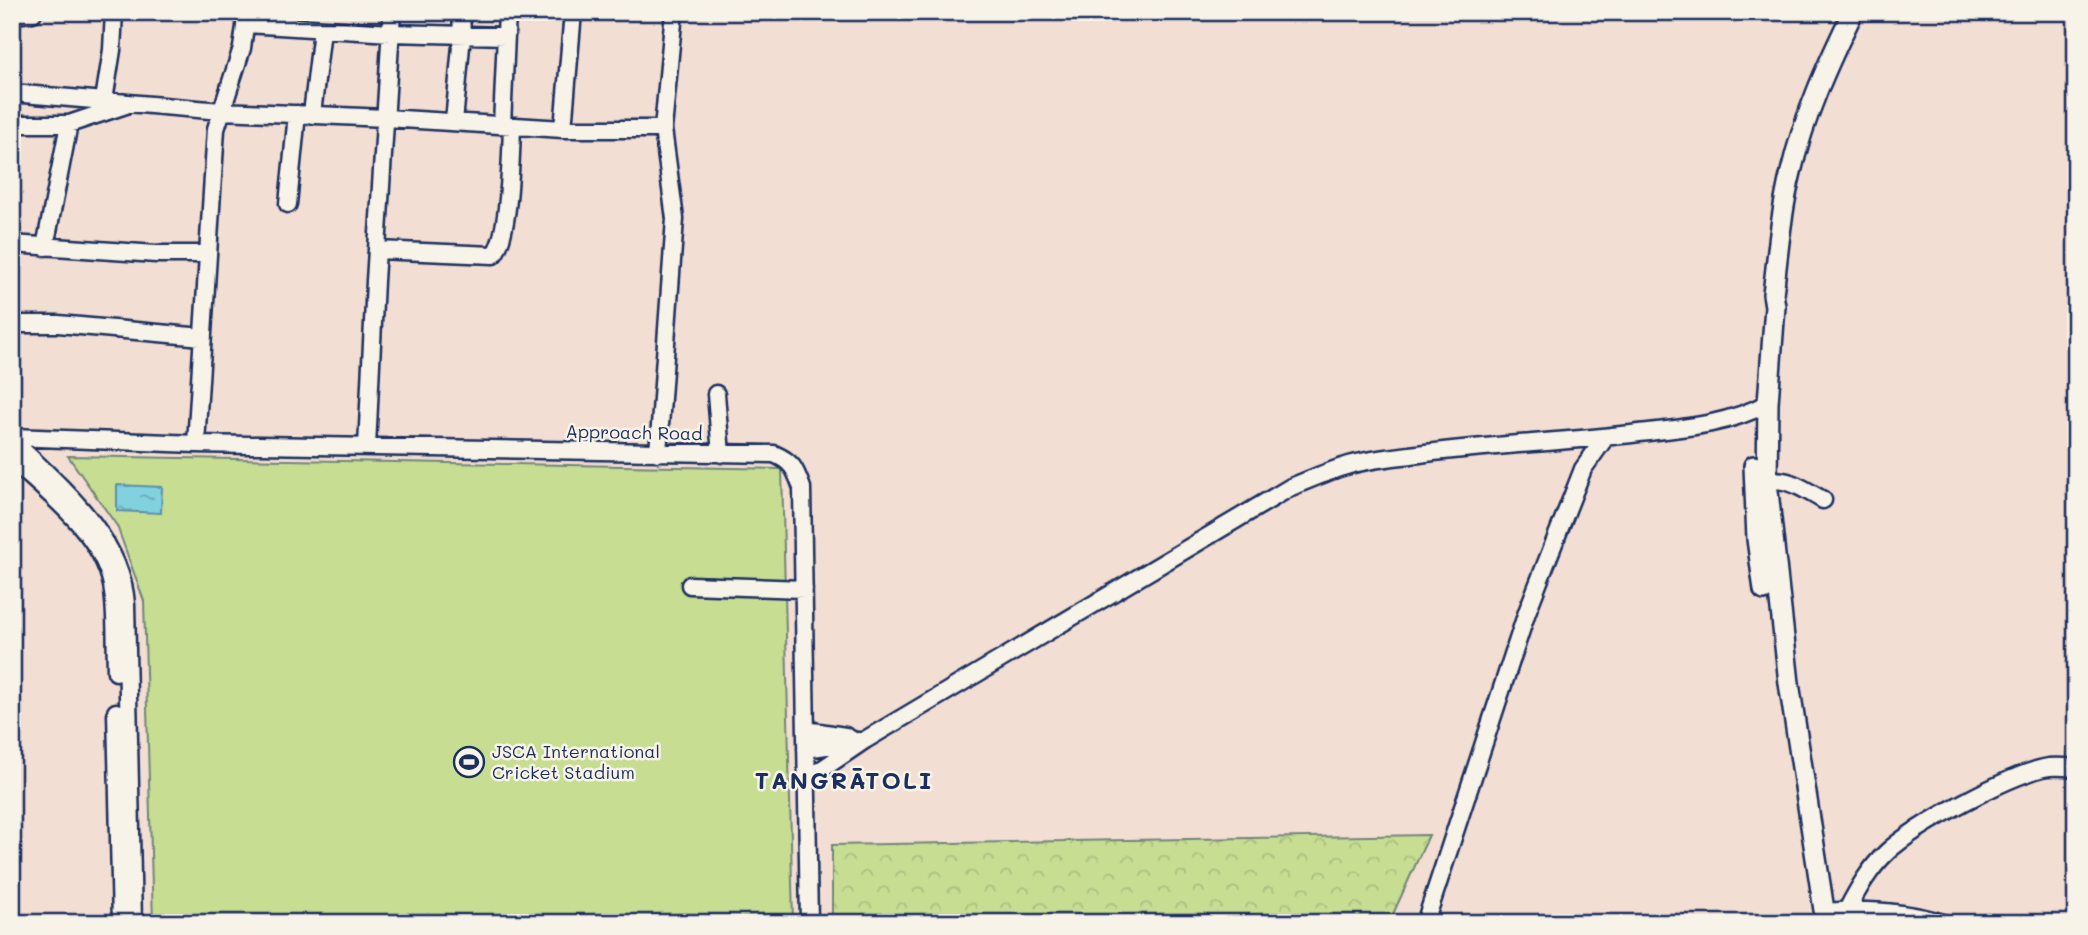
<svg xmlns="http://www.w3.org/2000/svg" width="2088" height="935" font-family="Mali,sans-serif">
  <defs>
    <pattern id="forest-crowns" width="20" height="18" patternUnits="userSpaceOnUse" patternTransform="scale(1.75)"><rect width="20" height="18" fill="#c7dd92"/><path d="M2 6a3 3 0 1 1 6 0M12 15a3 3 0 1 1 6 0" fill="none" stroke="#aabe80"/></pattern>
    <pattern id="water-ripples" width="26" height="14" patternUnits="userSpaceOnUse" patternTransform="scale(1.75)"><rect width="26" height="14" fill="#82d1df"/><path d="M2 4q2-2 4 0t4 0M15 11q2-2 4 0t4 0" fill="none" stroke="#6aaab8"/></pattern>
  </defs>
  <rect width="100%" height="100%" fill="#f2ded3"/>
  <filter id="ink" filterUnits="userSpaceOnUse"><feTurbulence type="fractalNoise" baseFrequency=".0143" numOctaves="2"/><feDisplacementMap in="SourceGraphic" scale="14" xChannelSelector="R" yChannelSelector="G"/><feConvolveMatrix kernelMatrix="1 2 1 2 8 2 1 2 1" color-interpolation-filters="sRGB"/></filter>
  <g filter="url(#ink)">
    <path fill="#c7dd92" stroke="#718678" stroke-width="2" d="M 68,456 L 782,469 L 793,923 L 153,923 L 144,601 L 117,526 Z"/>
    <path fill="url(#forest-crowns)" stroke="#718678" stroke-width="2" d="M 1429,835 L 1389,923 L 832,923 L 832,845 Z"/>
    <path fill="url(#water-ripples)" stroke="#5990ab" stroke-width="2" d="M 117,485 L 162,487 L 161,513 L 117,511 Z"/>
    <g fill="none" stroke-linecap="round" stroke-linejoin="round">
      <g stroke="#1b2f5e" stroke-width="21">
        <path id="minor" d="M 12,15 L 33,13
          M 245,24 L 391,33 L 506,36
          M 12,93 L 221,111 L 386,118 L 563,129 L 663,129
          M 104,100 L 112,50 L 114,12
          M 312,114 L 322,30
          M 454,122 L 462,35 L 461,12
          M 12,124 L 69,124 L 126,105
          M 502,125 L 507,12
          M 563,129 L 573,12
          M 288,204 L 297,114
          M 12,244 L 156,254 L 208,254
          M 45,247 L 69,124
          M 377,250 L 493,255 C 510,239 511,152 512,126
          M 12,324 L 58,324 L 203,337
          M 716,394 L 721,454
          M 12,437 L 196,444 L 774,454 C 793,462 795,469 802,488 L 809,923
          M 12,440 C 58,485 121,535 126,604 L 133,923
          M 196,444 L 216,129 L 242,48 L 247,12
          M 367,447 L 375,281 L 392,12
          M 658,453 L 675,219 L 663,129 L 674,12
          M 12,460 C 50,495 101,532 112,585 C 117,613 115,644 116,672
          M 1767,482 C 1785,475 1807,491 1823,500
          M 690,585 L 804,589
          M 116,712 L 121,923
          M 806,730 L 845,736 L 854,741
          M 806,749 L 859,741
          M 806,780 L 865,740 L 1291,487 C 1309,480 1328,471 1346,466 C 1372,458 1399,457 1426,453 C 1496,444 1568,442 1639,433 C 1684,428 1727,425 1768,403
          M 1847,910 C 1858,889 1869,869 1887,852 C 1915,826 2011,773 2049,767 C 2058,766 2067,767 2076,768
          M 1824,912 C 1864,909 1904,911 1943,923
          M 1425,923 L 1527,612 L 1583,469 L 1605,438"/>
      </g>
      <g stroke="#1b2f5e" stroke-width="24">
        <path id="major" d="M 1754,466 L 1757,539 L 1764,590
          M 1826,923 L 1789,683 L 1767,482 L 1768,403 L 1775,306 L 1773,294 C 1778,253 1781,212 1791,172 C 1804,116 1828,63 1853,12"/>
      </g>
      <use href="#minor" stroke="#f7f3e8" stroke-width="16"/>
      <use href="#major" stroke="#f7f3e8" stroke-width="19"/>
    </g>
  </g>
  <defs>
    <g id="stadium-ring" transform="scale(1.575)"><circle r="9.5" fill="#f7f3e8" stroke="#1b2f5e" stroke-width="1.5"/><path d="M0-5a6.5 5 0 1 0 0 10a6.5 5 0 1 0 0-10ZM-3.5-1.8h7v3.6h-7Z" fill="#1b2f5e"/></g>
  </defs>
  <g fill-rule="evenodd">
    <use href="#stadium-ring" x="469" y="762"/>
  </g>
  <g text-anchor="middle" stroke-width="5" stroke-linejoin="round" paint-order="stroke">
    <g font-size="18" fill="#1b2f5e" stroke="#f7f3e8">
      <text transform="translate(634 433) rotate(1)" y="6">Approach Road</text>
    </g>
    <g font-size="18" fill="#1b2f5e" stroke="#f7f3e8" text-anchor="start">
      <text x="492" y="758">JSCA International<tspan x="492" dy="21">Cricket Stadium</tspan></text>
    </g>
    <g font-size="24" font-weight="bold" letter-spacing="2" fill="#1b2f5e" stroke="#f7f3e8">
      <text x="844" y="789">TANGRĀTOLI</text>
    </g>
  </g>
  <rect width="2088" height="935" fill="none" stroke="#f7f3e8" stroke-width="42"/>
  <rect x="21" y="21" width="2046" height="893" fill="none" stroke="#1b2f5e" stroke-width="2.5" filter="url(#ink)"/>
</svg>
